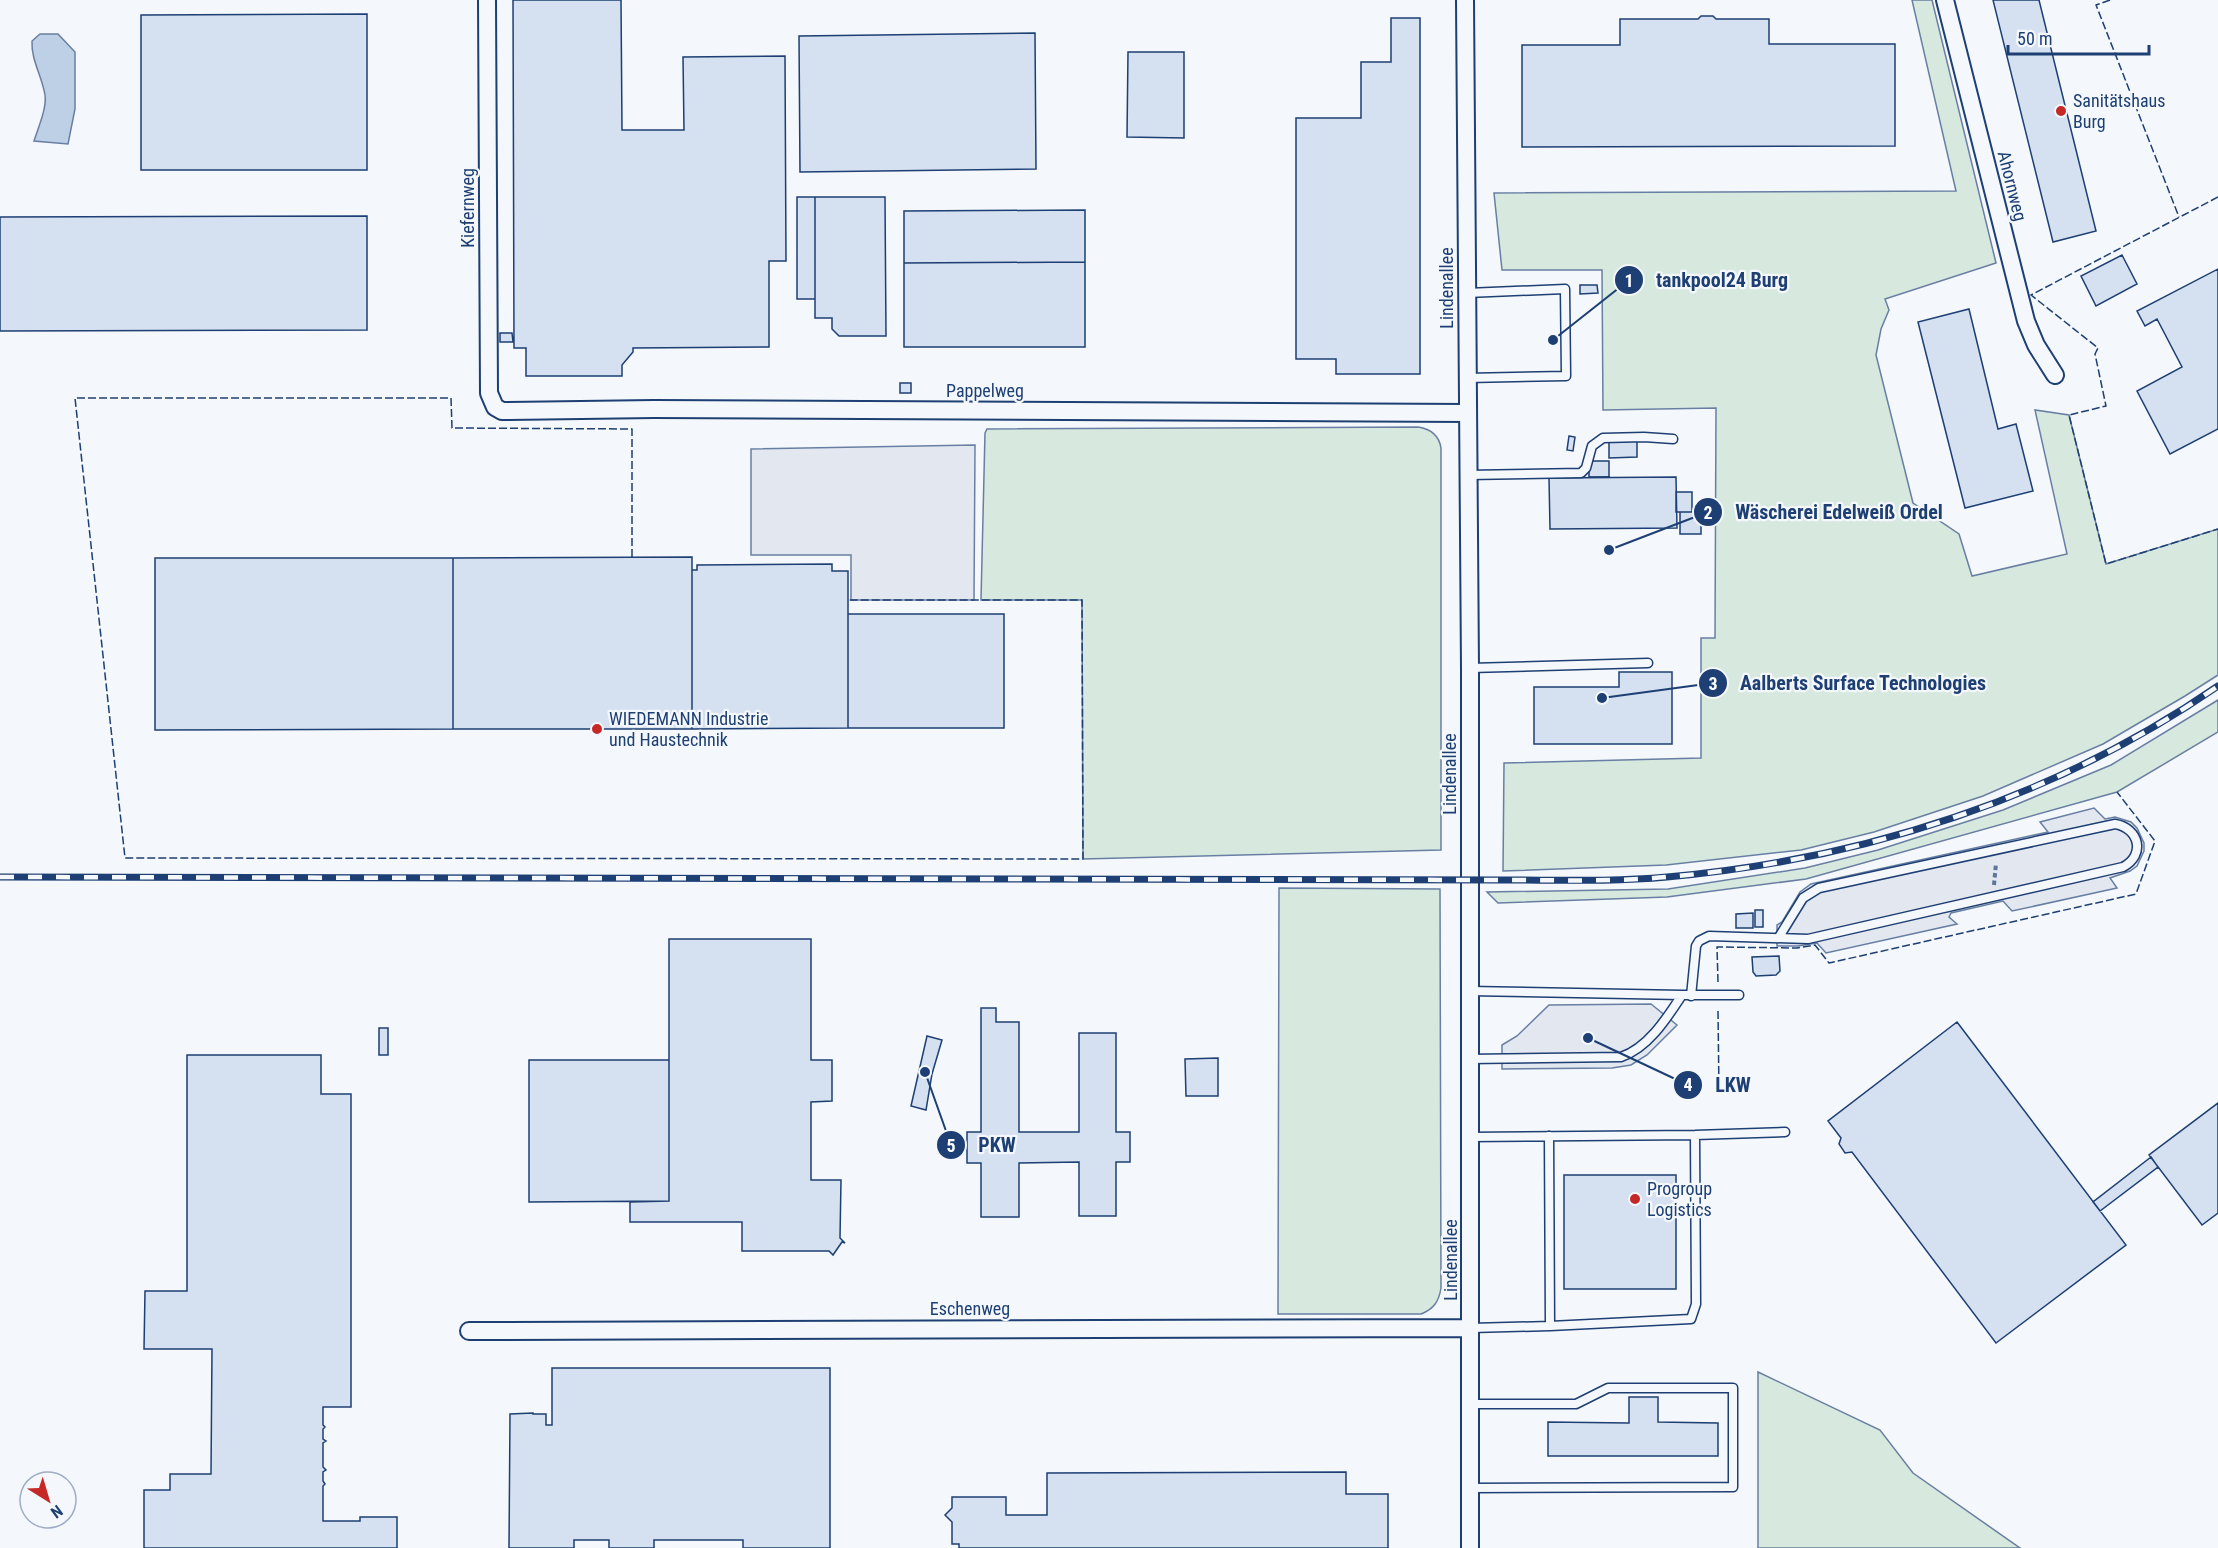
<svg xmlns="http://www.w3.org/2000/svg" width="2218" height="1548" font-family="'Roboto Condensed',sans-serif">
  <rect width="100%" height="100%" fill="#f4f7fb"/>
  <path fill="#d7e8df" stroke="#687fa3" stroke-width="1.5" d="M 1912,0 L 1932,0 L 1996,263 L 1885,299 L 1889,310 L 1881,329 L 1876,355 L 1913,503 L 1959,534 L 1972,576 L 2067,554 L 2035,410 L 2069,415 L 2106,564 L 2218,529 L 2218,675 L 2185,696 L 2103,744 L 1983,796 L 1874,832 L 1801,850 L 1666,865 L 1503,871 L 1504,763 L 1701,758 L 1701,638 L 1715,638 L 1716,408 L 1603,410 L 1602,270 L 1502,270 L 1494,193 L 1956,191 Z
    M 1418,427 C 1431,429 1439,435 1441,448 L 1441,850 L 1083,859 L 1082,600 L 981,600 L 985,433 L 987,429 Z
    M 2218,700 L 2218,732 L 2117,792 L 1806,879 L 1667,897 L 1498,903 L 1487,892 L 1668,889 L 1805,868 L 1878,850 L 2003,810 L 2111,765 Z
    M 1279,888 L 1440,889 L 1441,1288 C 1439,1301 1434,1309 1421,1314 L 1278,1314 Z
    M 1758,1372 L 1880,1430 L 1913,1473 L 2020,1548 L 1758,1548 Z"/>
  <path fill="#e3e8f0" stroke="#687fa3" stroke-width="1.5" d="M 975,445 L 974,600 L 851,600 L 851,555 L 751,555 L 751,449 Z
    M 2094,808 L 2105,819 L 2115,817 L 2131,822 L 2137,828 L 2144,843 L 2144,851 L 2137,866 L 2130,871 L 2110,878 L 2117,888 L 2012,911 L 2003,901 L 1951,913 L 1949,917 L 1957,924 L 1826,953 L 1817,943 L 1798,946 L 1777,946 L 1777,925 L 1782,922 L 1800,892 L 1811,884 L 2048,832 L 2040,822 Z
    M 1651,1004 L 1677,1025 L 1647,1055 L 1631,1065 L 1612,1068 L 1502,1069 L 1502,1045 L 1517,1036 L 1549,1005 Z"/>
  <path fill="#bed0e5" stroke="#687fa3" stroke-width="1.5" d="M 40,34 L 58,34 L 75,52 L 75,109 L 68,144 L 34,141 C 38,128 47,108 45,95 C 42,76 31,60 32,41 Z"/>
  <path fill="#d5e0f0" stroke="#1d3f73" stroke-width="1.5" d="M 513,0 L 621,0 L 622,130 L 684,130 L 683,57 L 785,56 L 786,261 L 769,261 L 769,347 L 633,348 L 633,352 L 622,365 L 622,376 L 526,376 L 526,348 L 514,348 Z
    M 1993,0 L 2039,0 L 2096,231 L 2053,242 Z
    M 367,14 L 367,170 L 141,170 L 141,15 Z
    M 1701,16 L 1713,16 L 1716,19 L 1769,19 L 1769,44 L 1895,44 L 1895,146 L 1522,147 L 1522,45 L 1620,45 L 1620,19 L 1698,19 Z
    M 1391,18 L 1420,18 L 1420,374 L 1336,374 L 1336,359 L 1296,359 L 1296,118 L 1361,118 L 1361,62 L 1391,62 Z
    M 1035,33 L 1036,169 L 800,172 L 799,36 Z
    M 1128,52 L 1184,52 L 1184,138 L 1127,137 Z
    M 797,197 L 815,197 L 815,299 L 797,299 Z
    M 815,197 L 885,197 L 886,336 L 839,336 L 832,329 L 832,318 L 815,318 Z
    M 1085,210 L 1085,262 L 904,263 L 904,211 Z
    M 367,216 L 367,330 L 0,331 L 0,217 Z
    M 2122,255 L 2137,284 L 2096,306 L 2081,276 Z
    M 1085,262 L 1085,347 L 904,347 L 904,263 Z
    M 2218,269 L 2218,429 L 2170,454 L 2137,391 L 2182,367 L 2157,319 L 2145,326 L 2137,311 Z
    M 1580,285 L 1597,285 L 1598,293 L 1580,294 Z
    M 1969,309 L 1998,429 L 2016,424 L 2033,491 L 1965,508 L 1918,322 Z
    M 500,333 L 512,333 L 513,342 L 500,342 Z
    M 900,383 L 911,383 L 911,393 L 900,393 Z
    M 1569,436 L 1575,437 L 1573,451 L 1567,450 Z
    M 1609,440 L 1637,440 L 1637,457 L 1609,458 Z
    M 1589,461 L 1609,461 L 1609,477 L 1589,477 Z
    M 1676,477 L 1677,528 L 1550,529 L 1549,478 Z
    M 1676,492 L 1692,492 L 1692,512 L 1676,512 Z
    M 1680,512 L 1701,512 L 1701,534 L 1680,534 Z
    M 692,557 L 692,729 L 453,729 L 453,558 Z
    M 155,558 L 453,558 L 453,729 L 155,730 Z
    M 832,564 L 832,571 L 848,571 L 848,728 L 692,729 L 692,570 L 697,570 L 697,565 Z
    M 848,614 L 1004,614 L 1004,728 L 848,728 Z
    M 1619,672 L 1672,672 L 1672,744 L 1534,744 L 1534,687 L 1619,687 Z
    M 1755,910 L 1763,910 L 1763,927 L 1755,927 Z
    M 1753,913 L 1753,928 L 1736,928 L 1736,914 Z
    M 669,939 L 811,939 L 811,1060 L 832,1060 L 832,1101 L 811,1102 L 811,1180 L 841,1180 L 840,1238 L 845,1243 L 842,1242 L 833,1255 L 829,1251 L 742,1251 L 742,1222 L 630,1222 L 630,1202 L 669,1201 Z
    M 1779,956 L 1780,971 L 1776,975 L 1756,976 L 1753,972 L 1752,957 Z
    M 981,1008 L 996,1008 L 996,1022 L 1019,1022 L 1019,1132 L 1079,1132 L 1079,1033 L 1116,1033 L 1116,1132 L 1130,1132 L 1130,1162 L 1116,1162 L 1116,1216 L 1079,1216 L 1079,1162 L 1019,1163 L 1019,1217 L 981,1217 L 981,1163 L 967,1163 L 967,1132 L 981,1132 Z
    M 1957,1022 L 2126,1245 L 1996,1343 L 1852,1152 L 1845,1153 L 1839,1144 L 1841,1138 L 1828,1121 Z
    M 379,1028 L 388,1028 L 388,1055 L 379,1055 Z
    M 927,1036 L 942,1040 L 932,1074 L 926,1110 L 911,1106 Z
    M 187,1055 L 321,1055 L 321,1094 L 351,1094 L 351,1407 L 323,1407 L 323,1425 L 325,1427 L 323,1429 L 323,1439 L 326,1441 L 323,1443 L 323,1467 L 326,1470 L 323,1472 L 323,1481 L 325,1484 L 323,1486 L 323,1521 L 360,1521 L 360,1517 L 397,1517 L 397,1548 L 144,1548 L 144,1490 L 170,1490 L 170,1474 L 211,1474 L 212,1349 L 144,1349 L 145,1291 L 187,1291 Z
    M 1218,1058 L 1218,1096 L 1186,1096 L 1185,1059 Z
    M 529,1060 L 669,1060 L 669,1201 L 529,1202 Z
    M 2218,1103 L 2218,1213 L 2202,1225 L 2149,1155 Z
    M 2151,1157 L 2158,1167 L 2100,1211 L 2093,1202 Z
    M 1564,1175 L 1676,1175 L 1676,1289 L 1564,1289 Z
    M 552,1368 L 830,1368 L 830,1548 L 743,1548 L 743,1540 L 654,1540 L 654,1548 L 609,1548 L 609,1540 L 574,1540 L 574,1548 L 509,1548 L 510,1414 L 533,1413 L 533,1414 L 546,1414 L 546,1425 L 552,1425 Z
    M 1629,1397 L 1658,1397 L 1658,1422 L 1718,1423 L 1718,1456 L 1548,1456 L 1548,1422 L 1629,1423 Z
    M 1346,1472 L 1346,1494 L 1388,1494 L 1388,1548 L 959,1548 L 959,1544 L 952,1544 L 952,1522 L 945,1515 L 952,1508 L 952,1497 L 1006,1497 L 1006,1515 L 1047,1515 L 1047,1473 Z"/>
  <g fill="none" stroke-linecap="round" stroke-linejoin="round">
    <g stroke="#1d3f73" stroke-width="11">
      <path id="lane" d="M 1467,293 L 1565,289 L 1566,376 L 1467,378
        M 1468,475 L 1581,473 L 1586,468 L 1592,446 L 1603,438 L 1644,437 L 1673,439
        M 1470,668 L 1648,663
        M 1469,991 L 1682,995
        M 1691,996 L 1696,946 L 1699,941 L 1709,936 L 1808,939 L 2123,867 C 2146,855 2139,828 2115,824 L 1819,888 L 1803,898 L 1779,937
        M 1469,1059 L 1621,1057 C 1648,1048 1667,1018 1682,995 L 1739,995
        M 1549,1136 L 1550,1326
        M 1469,1137 L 1695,1135 L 1785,1132
        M 1471,1328 L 1550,1326 L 1691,1319 L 1696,1304 L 1695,1135
        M 1470,1488 L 1733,1487 L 1733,1388 L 1608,1388 L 1576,1404 L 1470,1404"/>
    </g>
    <g stroke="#1d3f73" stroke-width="20">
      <path id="street" d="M 487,0 L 489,393 L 495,407 L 502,411 L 654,409 L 1467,413
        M 1465,0 L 1470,668 L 1470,1548
        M 1945,0 L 2026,321 L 2036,345 L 2055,375
        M 469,1331 L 1471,1328"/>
    </g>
    <path stroke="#5e769c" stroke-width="4" stroke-dasharray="4.5 3" stroke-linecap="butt" d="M 1994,885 L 1996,863"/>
    <use href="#lane" stroke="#f4f7fb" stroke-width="8"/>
    <use href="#street" stroke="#f4f7fb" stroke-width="16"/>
    <g stroke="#1d3f73" stroke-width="7">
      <path id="rail" d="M 0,877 L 1503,880 C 1558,880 1612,882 1667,877 C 1862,860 2056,798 2218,686"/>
    </g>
    <use href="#rail" stroke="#f4f7fb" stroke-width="4.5" stroke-dasharray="14" stroke-linecap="butt"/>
    <path stroke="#1d3f73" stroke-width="1.5" stroke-dasharray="8 3" stroke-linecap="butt" d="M 2110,0 L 2096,5 L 2179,217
      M 2218,197 L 2031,295 L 2098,348 L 2095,354 L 2106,406 L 2069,415 L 2106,564 L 2218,529
      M 632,557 L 632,429 L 452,428 L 451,398 L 75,398 L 125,858 L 1083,859 L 1082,600 L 848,600
      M 1718,982 L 1717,947 L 1797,948 L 1815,945 L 1829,963 L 2136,894 L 2155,841 L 2117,792
      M 1718,1011 L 1719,1093"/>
  </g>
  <g fill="#c62828" stroke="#f4f7fb" stroke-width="2">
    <circle cx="2061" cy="111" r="6"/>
    <circle cx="597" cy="729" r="6"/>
    <circle cx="1635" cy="1199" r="6"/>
  </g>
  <g text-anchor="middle" stroke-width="4.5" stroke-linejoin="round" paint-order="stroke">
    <g font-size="18" fill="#1d3f73" stroke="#f4f7fb" text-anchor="start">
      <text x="2073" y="107">Sanitätshaus<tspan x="2073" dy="21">Burg</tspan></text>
      <text x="609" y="725">WIEDEMANN Industrie<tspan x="609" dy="21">und Haustechnik</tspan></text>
      <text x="1647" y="1195">Progroup<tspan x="1647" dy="21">Logistics</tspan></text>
    </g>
    <g font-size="18" fill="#1d3f73" stroke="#f4f7fb">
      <text transform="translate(2012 186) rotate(76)" y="6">Ahornweg</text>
      <text transform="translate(468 208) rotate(-90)" y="6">Kiefernweg</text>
      <text transform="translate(1447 288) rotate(-90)" y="6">Lindenallee</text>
      <text x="985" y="397">Pappelweg</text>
      <text transform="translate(1450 774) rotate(-90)" y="6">Lindenallee</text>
      <text transform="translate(1451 1260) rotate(-90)" y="6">Lindenallee</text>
      <text x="970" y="1315">Eschenweg</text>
    </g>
  </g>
  <path fill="none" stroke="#1d3f73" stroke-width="2" d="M1553 340L1629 280M1609 550L1708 512M1602 698L1713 683M1588 1038L1688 1085M925 1072L951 1145"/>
  <g fill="#1d3f73" stroke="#f4f7fb" stroke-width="2">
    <circle cx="1553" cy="340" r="6"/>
    <circle cx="1609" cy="550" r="6"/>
    <circle cx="1602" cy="698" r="6"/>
    <circle cx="1588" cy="1038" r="6"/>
    <circle cx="925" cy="1072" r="6"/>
    <circle cx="1629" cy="280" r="15"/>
    <circle cx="1708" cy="512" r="15"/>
    <circle cx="1713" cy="683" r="15"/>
    <circle cx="1688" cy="1085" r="15"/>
    <circle cx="951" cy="1145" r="15"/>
  </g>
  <g font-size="18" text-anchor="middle" font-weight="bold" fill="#fff">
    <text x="1629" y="287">1</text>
    <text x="1708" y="519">2</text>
    <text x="1713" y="690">3</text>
    <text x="1688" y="1091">4</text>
    <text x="951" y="1152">5</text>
  </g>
  <g font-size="20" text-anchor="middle" font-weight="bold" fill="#1d3f73" stroke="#f4f7fb" stroke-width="4.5" stroke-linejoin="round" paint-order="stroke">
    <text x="1722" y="287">tankpool24 Burg</text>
    <text x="1839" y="519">Wäscherei Edelweiß Ordel</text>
    <text x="1863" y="690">Aalberts Surface Technologies</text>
    <text x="1733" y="1092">LKW</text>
    <text x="997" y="1152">PKW</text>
  </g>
  <g transform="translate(48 1500) rotate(143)"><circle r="28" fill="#f4f7fb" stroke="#9eadc5" stroke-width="1.5"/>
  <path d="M0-4.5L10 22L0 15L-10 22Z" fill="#c62828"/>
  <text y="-9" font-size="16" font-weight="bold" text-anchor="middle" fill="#1d3f73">N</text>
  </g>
  <path d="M2008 45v9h141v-9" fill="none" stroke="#1d3f73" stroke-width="3"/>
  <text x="2017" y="45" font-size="18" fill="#1d3f73" stroke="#f4f7fb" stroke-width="4.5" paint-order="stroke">50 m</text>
</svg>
